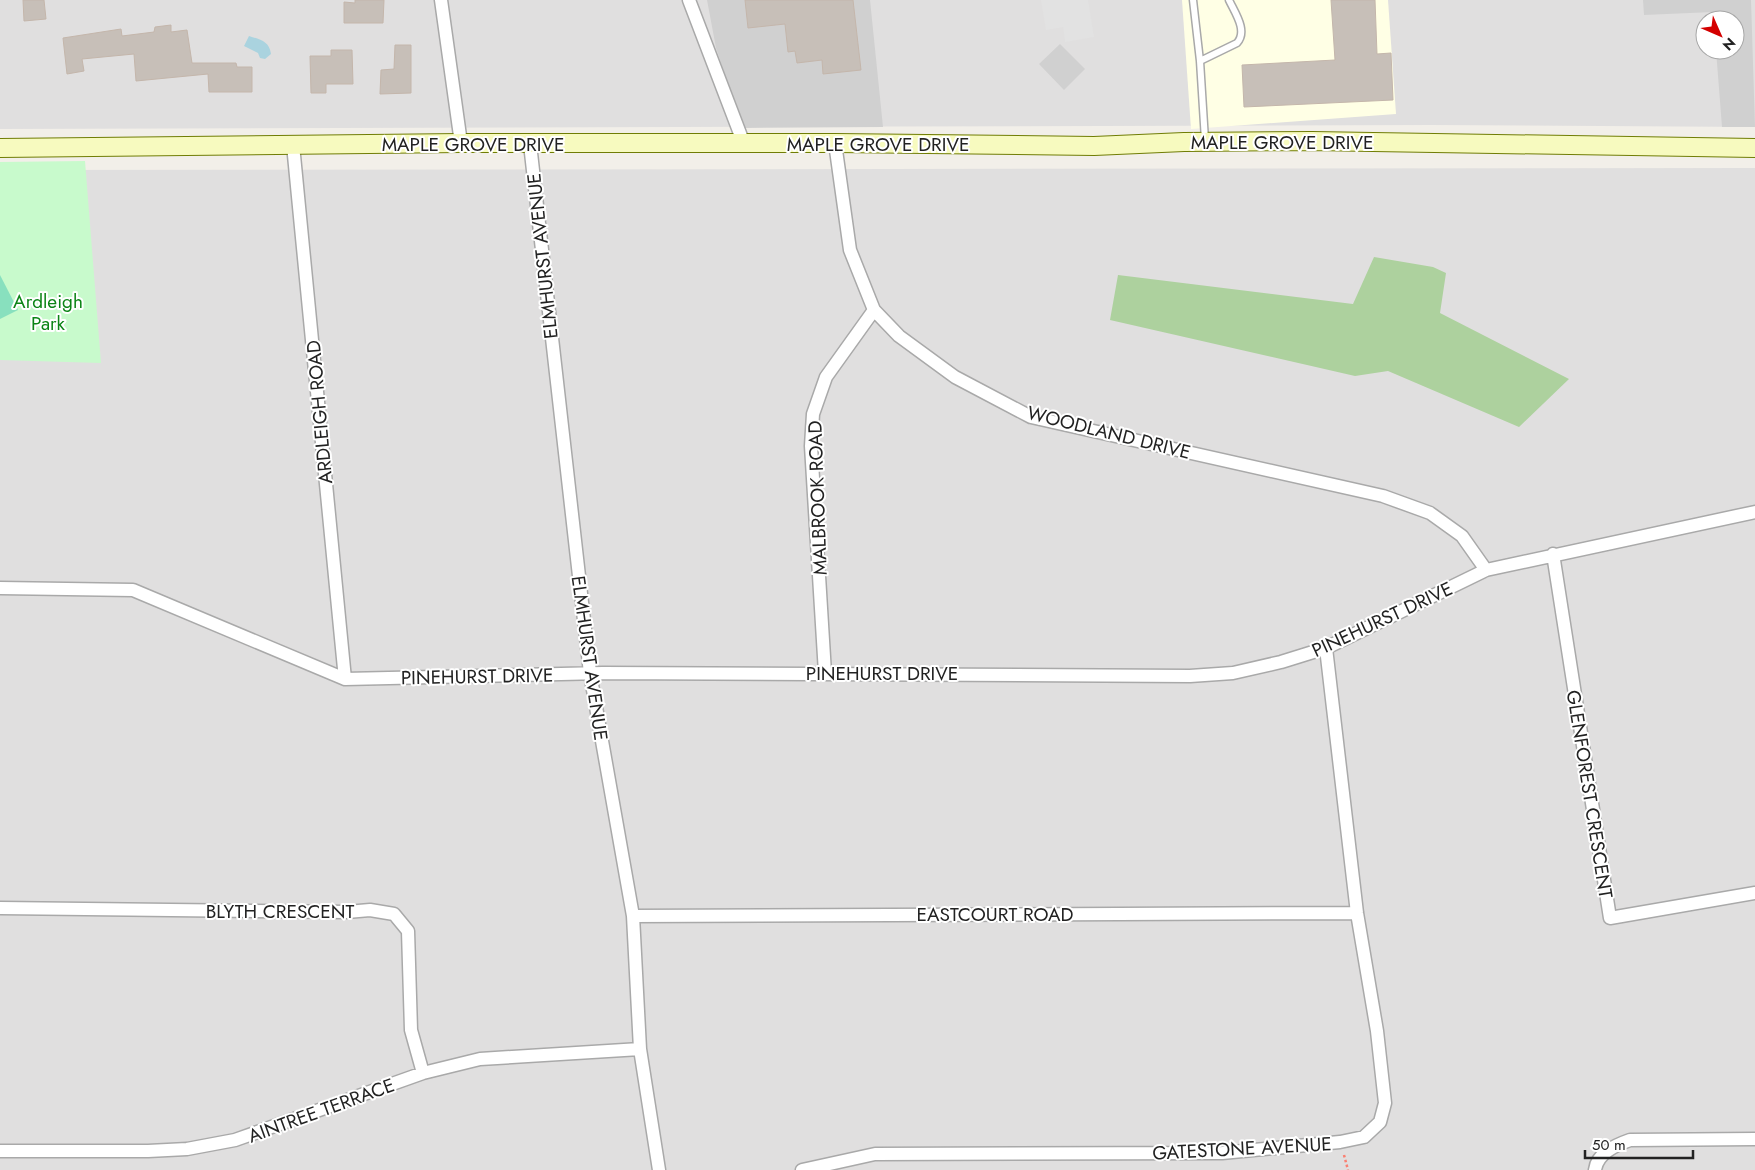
<svg xmlns="http://www.w3.org/2000/svg" width="1755" height="1170" font-family="Jost,sans-serif">
  <rect width="100%" height="100%" fill="#f2efe9"/>
  <path fill="#e0dfdf" fill-rule="evenodd" d="M 0,0 L 1755,0 L 1755,127 L 1431,125 L 0,129 ZM 1705,20 L 1735,20 L 1735,50 L 1705,50 Z
    M 1755,168 L 1755,1170 L 0,1170 L 0,170 Z"/>
  <path fill="#ffffe5" d="M 1182,0 L 1388,0 L 1396,114 L 1191,129 Z"/>
  <path fill="#d0d0d0" d="M 707,0 L 870,0 L 883,127 L 743,128 L 716,48 Z
    M 1643,0 L 1751,0 L 1755,127 L 1722,127 L 1716,50 L 1735,50 L 1735,20 L 1714,20 L 1713,12 L 1644,15 Z
    M 1060,44 L 1085,69 L 1064,90 L 1039,64 Z"/>
  <path fill="#add19e" d="M 1374,257 L 1433,267 L 1446,273 L 1440,313 L 1569,379 L 1519,427 L 1388,371 L 1355,376 L 1110,320 L 1118,275 L 1353,304 Z"/>
  <path fill="#c8facc" d="M 85,161 L 101,363 L 0,360 L 0,162 Z"/>
  <path fill="#88e0be" d="M 0,275 L 18,310 L 0,319 Z"/>
  <path fill="#e2e2e2" d="M 1041,0 L 1088,0 L 1094,37 L 1065,42 L 1063,27 L 1046,30 Z"/>
  <path fill="#aad3df" d="M 249,36 C 261,40 269,41 271,54 L 265,59 L 260,58 L 258,53 L 244,46 Z"/>
  <path fill="#c7bfb8" stroke="#c4b6ab" d="M 23,0 L 44,0 L 46,19 L 24,21 Z
    M 355,0 L 384,0 L 383,23 L 344,23 L 344,2 L 355,3 Z
    M 745,0 L 853,0 L 861,70 L 823,74 L 822,60 L 797,63 L 795,51 L 788,52 L 785,24 L 748,28 Z
    M 1331,0 L 1375,0 L 1377,54 L 1391,53 L 1393,100 L 1244,107 L 1242,65 L 1335,60 Z
    M 171,25 L 171,32 L 187,30 L 192,63 L 236,63 L 237,67 L 252,67 L 252,92 L 209,92 L 208,74 L 136,81 L 134,54 L 82,59 L 84,71 L 67,74 L 63,38 L 121,29 L 122,36 L 154,32 L 155,27 Z
    M 395,45 L 411,45 L 411,93 L 380,94 L 381,70 L 394,69 Z
    M 331,50 L 352,50 L 353,84 L 326,84 L 326,93 L 311,93 L 310,56 L 331,56 Z"/>
  <g fill="none" stroke-linecap="round" stroke-linejoin="round">
    <g stroke="#a9a9a9" stroke-width="9">
      <path id="lane" d="M 1193,0 L 1200,61 L 1205,140
        M 1200,61 L 1237,43 C 1248,31 1235,13 1229,0"/>
    </g>
    <g stroke="#a9a9a9" stroke-width="15">
      <path id="street" d="M 441,0 L 461,143
        M 689,0 L 744,144
        M 835,143 L 850,250 L 874,310 L 899,336 L 955,377 L 1031,417 L 1383,496 L 1430,513 L 1462,536 L 1486,570
        M 530,144 L 590,673 L 633,916 L 640,1049 L 659,1170
        M 293,145 L 345,679
        M 1553,554 L 1610,918 L 1755,893
        M 0,588 L 133,590 L 345,679 L 603,673 L 1190,676 L 1233,673 L 1281,662 L 1326,648 L 1486,570 L 1755,512
        M 825,673 L 811,446 L 813,414 L 826,377 L 874,310
        M 0,908 L 347,912 L 370,910 L 394,914 L 408,931 L 411,1030 L 423,1073
        M 633,916 L 1357,913
        M 0,1151 L 148,1151 L 187,1149 L 235,1140 L 423,1073 L 480,1059 L 640,1049
        M 802,1170 L 875,1154 L 1222,1153 L 1340,1142 L 1364,1137 L 1380,1122 L 1385,1103 L 1377,1031 L 1357,913 L 1326,648
        M 1595,1170 C 1597,1153 1616,1145 1630,1140 L 1755,1139"/>
    </g>
    <g stroke="#707d05" stroke-width="20">
      <path id="secondary" d="M 0,148 L 461,143 L 835,143 L 1094,146 L 1184,142 L 1312,141 L 1755,148"/>
    </g>
    <path stroke="#fa8072" stroke-width="2.5" stroke-dasharray="2.5 2.5" stroke-linecap="butt" d="M 1344,1155 L 1348,1170"/>
    <use href="#lane" stroke="#fff" stroke-width="6"/>
    <use href="#street" stroke="#fff" stroke-width="12"/>
    <use href="#secondary" stroke="#f7fabf" stroke-width="18"/>
  </g>
  <g text-anchor="middle" stroke-width="4" stroke-linejoin="round" paint-order="stroke">
    <g font-size="19" fill="#222" stroke="#fff">
      <text x="1282" y="149">MAPLE GROVE DRIVE</text>
      <text x="473" y="151">MAPLE GROVE DRIVE</text>
      <text x="878" y="151">MAPLE GROVE DRIVE</text>
      <text transform="translate(542 256) rotate(-96)" y="7">ELMHURST AVENUE</text>
      <text transform="translate(319 412) rotate(-95)" y="7">ARDLEIGH ROAD</text>
      <text transform="translate(1109 432) rotate(14)" y="7">WOODLAND DRIVE</text>
      <text transform="translate(817 498) rotate(-92)" y="7">MALBROOK ROAD</text>
      <text transform="translate(1382 619) rotate(-25)" y="7">PINEHURST DRIVE</text>
      <text transform="translate(590 658) rotate(82)" y="7">ELMHURST AVENUE</text>
      <text x="882" y="680">PINEHURST DRIVE</text>
      <text transform="translate(477 676) rotate(-1)" y="7">PINEHURST DRIVE</text>
      <text transform="translate(1590 794) rotate(81)" y="7">GLENFOREST CRESCENT</text>
      <text x="280" y="918">BLYTH CRESCENT</text>
      <text x="995" y="921">EASTCOURT ROAD</text>
      <text transform="translate(321 1110) rotate(-20)" y="7">AINTREE TERRACE</text>
      <text transform="translate(1242 1148) rotate(-3)" y="7">GATESTONE AVENUE</text>
    </g>
    <g font-size="19" fill="#0c8416" stroke="#fff">
      <text x="48" y="308">Ardleigh<tspan x="48" dy="22">Park</tspan></text>
    </g>
  </g>
  <g transform="translate(1720 35) rotate(135)"><circle r="24" fill="#ffffff" stroke="#a7a7a7"/>
  <path d="M0-4L9 19L0 12L-9 19Z" fill="#d40000"/>
  <text y="-8" font-size="14" font-weight="bold" text-anchor="middle" fill="#222222">N</text>
  </g>
  <path d="M1585 1150v8h108v-8" fill="none" stroke="#222222" stroke-width="2.5"/>
  <text x="1592" y="1150" font-size="15" fill="#222222" stroke="#ffffff" stroke-width="4" paint-order="stroke">50 m</text>
</svg>
